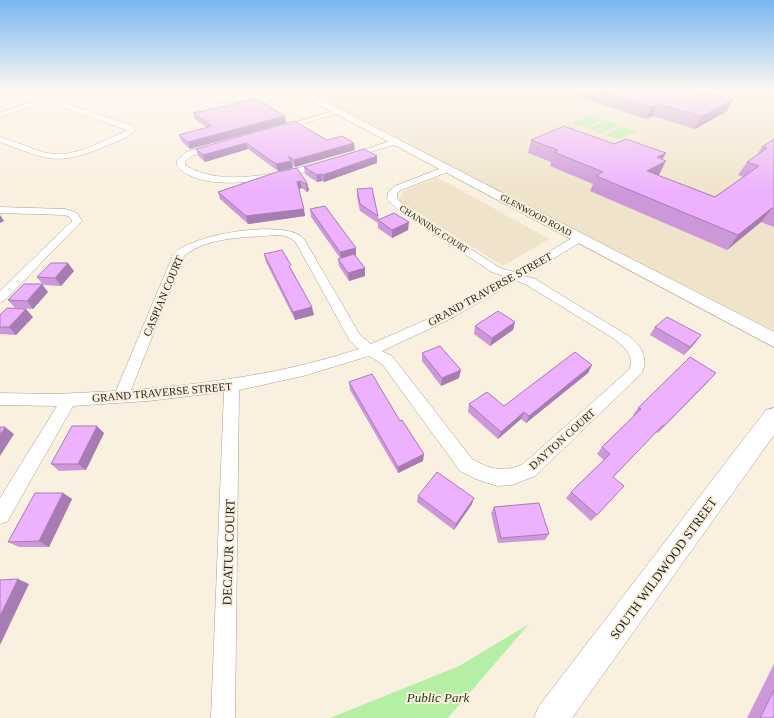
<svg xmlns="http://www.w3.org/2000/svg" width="774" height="718" font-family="Georgia,serif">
  <rect width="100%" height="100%" fill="#faf0df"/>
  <path fill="#f0e3cb" d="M 304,91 L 774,91 L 774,331 L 630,258 Z
    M 437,177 L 549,239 L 503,266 L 399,201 L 403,191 Z"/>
  <path fill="#b5efa5" d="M 591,115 L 603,120 L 585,127 L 572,123 Z
    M 607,121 L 620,125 L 601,133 L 589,128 Z
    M 624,127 L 637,131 L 619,139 L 605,135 Z
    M 529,624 L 448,718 L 330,718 L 459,666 Z"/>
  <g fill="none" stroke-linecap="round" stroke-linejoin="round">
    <g stroke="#a89f8f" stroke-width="1">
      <path id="street" d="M 61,91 L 71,91 L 51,99 L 131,125 L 135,130 C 128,138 118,141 108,145 C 59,167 48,160 0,142 L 0,137 C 15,141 29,148 43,152 C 71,160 97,143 122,133 L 127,130 L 45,101 L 0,117 L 0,113 Z
        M 192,91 L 199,91 L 197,93 C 200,99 205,102 212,103 C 229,106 273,95 292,91 L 301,92 C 295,97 223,109 213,108 C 203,106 195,102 191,93 Z
        M 338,110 L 341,112 L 340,113 L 279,130 L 275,128 Z
        M 394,140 L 398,142 L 397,144 L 349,158 L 345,156 Z
        M 215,144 L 218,144 L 218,148 L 192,156 L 185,161 L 185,165 C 222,189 282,172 322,162 L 326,165 C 321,170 308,172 300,173 C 269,180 201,194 177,166 L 177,160 L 186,152 Z
        M 447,166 L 450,167 L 450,171 L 401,190 L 397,193 L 397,198 L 404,206 L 500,268 L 514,272 L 576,236 L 584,236 L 585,238 L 584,240 L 525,276 L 535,279 L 630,337 C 642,347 648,358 642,373 L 535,476 L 512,485 L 497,486 L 476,479 L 460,471 L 382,364 L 369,356 L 303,376 L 239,390 L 235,718 L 211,718 L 224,392 L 148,401 L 73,406 L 7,522 L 0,524 L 0,498 L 57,406 L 0,405 L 0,393 L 56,394 L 116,391 L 173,255 C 188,234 289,218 304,239 L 360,335 L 371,344 L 437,315 L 506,277 L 492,272 L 398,210 L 387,199 L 388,192 L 395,186 ZM 276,235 L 286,236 L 295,241 L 350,341 L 359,349 C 285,373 209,384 131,390 L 184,256 C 208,236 246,238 276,235 ZM 517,281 L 527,285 L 616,340 C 626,349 635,356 629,370 L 523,464 C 504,473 489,469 472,459 L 392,356 L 382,351 L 446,321 Z
        M 0,207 L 65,209 L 77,213 L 82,221 L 4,301 L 0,302 L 0,291 L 72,221 L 70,217 L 64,215 L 0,213 Z"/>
    </g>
    <g stroke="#a89f8f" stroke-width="1">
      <path id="secondary" d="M 293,91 L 304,91 L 774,332 L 774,347 Z
        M 774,408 L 774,435 L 572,718 L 534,718 L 539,706 L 766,410 Z"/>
    </g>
    <use href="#street" fill="#fff" fill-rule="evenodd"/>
    <use href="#secondary" fill="#fff" fill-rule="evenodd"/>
  </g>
  <path fill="#cc98da" d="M 560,91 L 688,91 L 704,95 L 733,100 L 726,112 L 695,129 L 653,116 L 646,119 Z
    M 193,113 L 286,123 L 190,149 L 182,142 L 179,135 L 207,128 L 195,119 Z
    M 294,121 L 327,140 L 355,150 L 295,167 L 292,165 L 293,168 L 278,171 L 248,149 L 205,162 L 198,156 L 196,149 Z
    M 774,139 L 774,227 L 761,222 L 727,250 L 590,191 L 593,184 L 550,166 L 551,162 L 528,153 L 531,140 L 614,144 L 662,159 L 659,175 L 658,175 L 715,197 L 743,177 L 738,175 L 747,162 L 757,155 L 762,147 Z
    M 377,156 L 377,163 L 324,182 L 322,181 L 317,182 L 305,174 L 304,167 Z
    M 277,172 L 307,183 L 309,190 L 307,192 L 302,188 L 299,189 L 305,216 L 248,224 L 220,199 L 218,192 Z
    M 357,189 L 378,216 L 379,220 L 408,230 L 392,238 L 378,228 L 378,223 L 360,211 L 357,197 Z
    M 310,209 L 356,248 L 356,256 L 365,276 L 349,281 L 339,266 L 338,259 L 340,258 L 311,217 Z
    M 264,254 L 292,270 L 314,315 L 295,320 L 266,262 Z
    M 74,271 L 61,286 L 43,285 L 37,277 Z
    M 48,292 L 33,309 L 15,308 L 8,300 Z
    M 0,315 L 33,317 L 16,335 L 0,334 Z
    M 515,322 L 513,330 L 490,346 L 474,334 L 475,326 Z
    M 655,327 L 701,335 L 695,343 L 684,355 L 650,335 Z
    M 422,353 L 459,378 L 441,386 L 422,361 Z
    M 592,365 L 588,373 L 526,423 L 521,419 L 498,439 L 468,412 L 469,404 L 504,406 Z
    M 709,381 L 658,433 L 656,432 L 613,477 L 597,515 L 591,521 L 566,498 L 571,492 L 604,460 L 597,454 L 602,447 L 634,416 L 633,415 L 638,408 Z
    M 349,382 L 400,421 L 423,461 L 398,473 L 350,390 Z
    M 104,433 L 86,470 L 59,471 L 51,464 Z
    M 63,493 L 72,499 L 49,547 L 19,547 L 8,542 Z
    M 418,496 L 472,504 L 454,530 L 417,502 Z
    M 494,507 L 549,534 L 545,540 L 498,543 L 491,513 Z
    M 774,664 L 774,718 L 747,718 Z"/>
  <path fill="#a67cb2" d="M 733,100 L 726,112 L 695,129 L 702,116 Z
    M 658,104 L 653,116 L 646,119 L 651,107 Z
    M 285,116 L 286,123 L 190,149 L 188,142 Z
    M 246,143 L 248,149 L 205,162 L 203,155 Z
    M 354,143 L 355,150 L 295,167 L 294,160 Z
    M 666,153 L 660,164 L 666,161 L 659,175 L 641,185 L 647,171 L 657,157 Z
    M 377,156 L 377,163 L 324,182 L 323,175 Z
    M 291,161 L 293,168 L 278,171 L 276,164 Z
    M 321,174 L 322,181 L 317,182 L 317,175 Z
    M 300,181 L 302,188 L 299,189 L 297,182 Z
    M 307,183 L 309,190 L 307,192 L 306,184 Z
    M 772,208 L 761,222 L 727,250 L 738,235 Z
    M 304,209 L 305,216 L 248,224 L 246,216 Z
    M 0,215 L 4,221 L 0,223 Z
    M 409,222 L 408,230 L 392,238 L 392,230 Z
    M 356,248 L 356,255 L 341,260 L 340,252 Z
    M 68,263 L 74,271 L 61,286 L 55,278 Z
    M 365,268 L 365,276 L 349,281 L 348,273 Z
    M 42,284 L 48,292 L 33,309 L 27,301 Z
    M 312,307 L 314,315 L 295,320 L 293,312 Z
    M 26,309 L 33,317 L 16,335 L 9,327 Z
    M 515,322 L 513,330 L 490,346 L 492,338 Z
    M 701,335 L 695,343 L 684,355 L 690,347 Z
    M 592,365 L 588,373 L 526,423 L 529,416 Z
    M 461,370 L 459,378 L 441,386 L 442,378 Z
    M 524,412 L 521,419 L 498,439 L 501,432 Z
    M 97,426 L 104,433 L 86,470 L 78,464 Z
    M 5,427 L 14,434 L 0,456 L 0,435 Z
    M 424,454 L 423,461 L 398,473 L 398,467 Z
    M 63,493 L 72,499 L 49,547 L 39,541 Z
    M 474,498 L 472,504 L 454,530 L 456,524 Z
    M 18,579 L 29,584 L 0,645 L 0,616 Z"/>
  <path fill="#edb1fe" stroke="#a67cb2" d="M 601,91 L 688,91 L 704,95 L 708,93 L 733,100 L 702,116 L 658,104 L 651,107 Z
    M 257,99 L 285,116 L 188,142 L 179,135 L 212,126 L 193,113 Z
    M 294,121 L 327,140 L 342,136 L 354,143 L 294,160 L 288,156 L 291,161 L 276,164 L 246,143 L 203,155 L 196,149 Z
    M 564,126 L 614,144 L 626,139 L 666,153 L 657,157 L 666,161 L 647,171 L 715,197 L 759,166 L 747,162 L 767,148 L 762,147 L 774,139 L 774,208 L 772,208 L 738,235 L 596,176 L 603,172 L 554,152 L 558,150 L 531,140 Z
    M 364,149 L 377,156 L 323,175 L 321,174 L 317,175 L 304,167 Z
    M 297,168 L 307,183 L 306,184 L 300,181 L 297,182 L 304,209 L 246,216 L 218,192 L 277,172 Z
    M 372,188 L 378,216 L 360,204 L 357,189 Z
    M 325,206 L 356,248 L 340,252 L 310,209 Z
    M 394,213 L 409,222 L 392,230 L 378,220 Z
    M 282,250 L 291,265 L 289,266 L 312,307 L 293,312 L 264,254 Z
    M 354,254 L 365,268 L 348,273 L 338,259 Z
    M 51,263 L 68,263 L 55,278 L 37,277 Z
    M 24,284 L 42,284 L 27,301 L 8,300 Z
    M 7,308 L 26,309 L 9,327 L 0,327 L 0,315 Z
    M 498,311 L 515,322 L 492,338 L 475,326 Z
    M 667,317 L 701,335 L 690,347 L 655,327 Z
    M 440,346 L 461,370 L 442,378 L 422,353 Z
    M 575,352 L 592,365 L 529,416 L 524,412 L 501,432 L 469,404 L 487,392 L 504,406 Z
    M 690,357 L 716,373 L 664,426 L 663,425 L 613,477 L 624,486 L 597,515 L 571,492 L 610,454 L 602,447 L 641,409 L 638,408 Z
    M 372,374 L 400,421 L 402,420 L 424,454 L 398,467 L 349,382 Z
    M 72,426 L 97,426 L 78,464 L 51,464 Z
    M 0,427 L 5,427 L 0,435 Z
    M 437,472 L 474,498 L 456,524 L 418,496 Z
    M 35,493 L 63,493 L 39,541 L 8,542 Z
    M 539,503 L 549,534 L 501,538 L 494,507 Z
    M 18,579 L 0,616 L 0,580 Z
    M 774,690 L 774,718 L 760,718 Z"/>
  <linearGradient id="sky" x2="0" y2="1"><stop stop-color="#78b7f1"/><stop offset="0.47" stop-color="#fdf8f1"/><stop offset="1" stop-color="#fdf8f1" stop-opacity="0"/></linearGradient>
  <rect width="774" height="192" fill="url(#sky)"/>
  <g text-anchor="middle" stroke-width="4" stroke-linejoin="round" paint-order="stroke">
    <g font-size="9" fill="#211e18" stroke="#faf0df">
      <text transform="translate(536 215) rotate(28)" y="3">GLENWOOD ROAD</text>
      <text transform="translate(434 229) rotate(33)" y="3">CHANNING COURT</text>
    </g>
    <g font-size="11" fill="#211e18" stroke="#faf0df">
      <text transform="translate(490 289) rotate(-29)" y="4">GRAND TRAVERSE STREET</text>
      <text transform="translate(163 296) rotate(-67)" y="4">CASPIAN COURT</text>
      <text transform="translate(162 392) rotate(-5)" y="4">GRAND TRAVERSE STREET</text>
      <text transform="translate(562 439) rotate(-42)" y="4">DAYTON COURT</text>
    </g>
    <g font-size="13" fill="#211e18" stroke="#faf0df">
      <text transform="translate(228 552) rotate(-88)" y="5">DECATUR COURT</text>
      <text transform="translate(663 568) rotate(-54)" y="5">SOUTH WILDWOOD STREET</text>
    </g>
    <g font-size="13" font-style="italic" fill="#173e0a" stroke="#faf0df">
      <text x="438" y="702">Public Park</text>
    </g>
  </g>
</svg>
